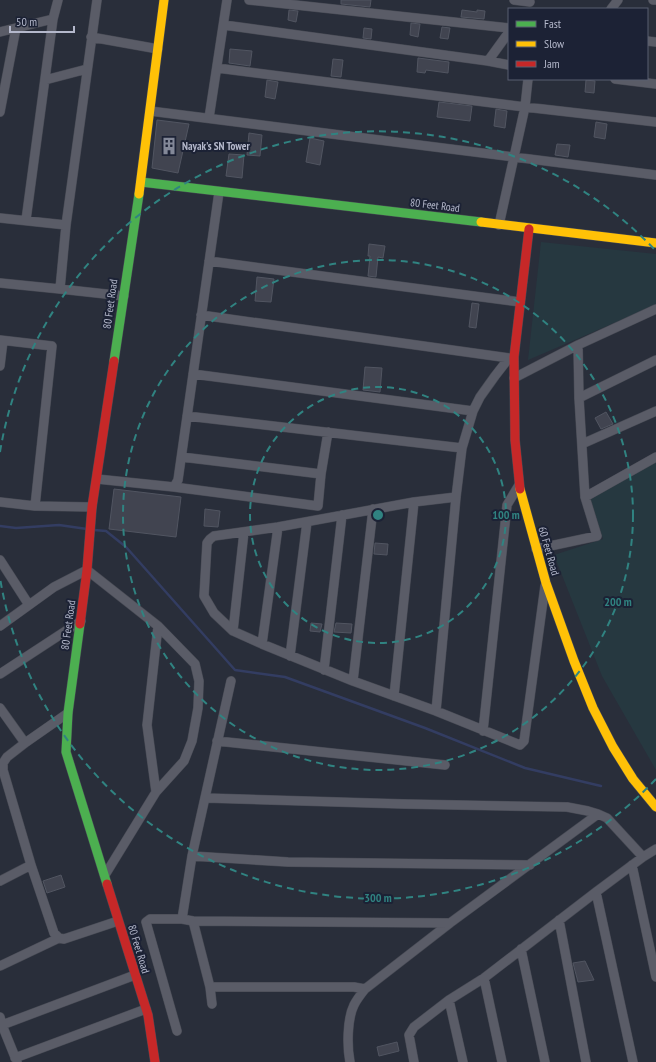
<svg xmlns="http://www.w3.org/2000/svg" width="656" height="1062" font-family="'PT Sans Narrow',sans-serif">
  <rect width="100%" height="100%" fill="#292e3a"/>
  <path fill="#263840" d="M 541,242 L 656,254 L 656,305 L 528,360 Z
    M 656,460 L 656,770 L 602,676 L 554,555 L 603,539 L 590,498 Z"/>
  <g fill="none" stroke-linecap="round" stroke-linejoin="round">
    <path stroke="#333d62" stroke-width="2.5" d="M 0,526 L 16,528 L 59,525 L 87,529
      M 94,530 L 106,531 L 126,547 L 235,670 L 285,677 L 425,728 L 525,768 L 601,786"/>
  </g>
  <path fill="#414450" stroke="#515561" d="M 341,0 L 371,0 L 370,7 L 341,4 Z
    M 289,10 L 298,11 L 296,22 L 288,20 Z
    M 462,10 L 477,12 L 477,10 L 485,11 L 484,19 L 461,17 Z
    M 411,23 L 420,24 L 418,37 L 410,35 Z
    M 442,27 L 450,28 L 448,39 L 440,38 Z
    M 364,28 L 372,29 L 371,39 L 363,38 Z
    M 230,49 L 252,51 L 250,66 L 229,63 Z
    M 418,58 L 449,62 L 448,73 L 426,70 L 425,73 L 417,72 Z
    M 333,59 L 343,60 L 341,77 L 331,76 Z
    M 267,80 L 278,82 L 275,99 L 265,97 Z
    M 586,80 L 595,81 L 594,93 L 585,92 Z
    M 439,102 L 472,106 L 470,121 L 437,117 Z
    M 496,109 L 507,111 L 505,128 L 494,126 Z
    M 157,120 L 189,124 L 178,173 L 152,168 Z
    M 596,122 L 607,124 L 605,139 L 594,137 Z
    M 249,133 L 262,135 L 260,156 L 247,155 Z
    M 310,138 L 324,141 L 320,165 L 306,162 Z
    M 557,144 L 570,145 L 568,157 L 555,155 Z
    M 229,154 L 244,155 L 242,178 L 226,176 Z
    M 369,244 L 385,246 L 383,258 L 378,257 L 376,277 L 368,276 L 370,256 L 368,256 Z
    M 257,277 L 274,279 L 271,302 L 255,301 Z
    M 472,303 L 479,304 L 476,328 L 469,327 Z
    M 365,367 L 382,368 L 380,392 L 363,390 Z
    M 606,412 L 613,424 L 601,429 L 595,418 Z
    M 114,489 L 181,497 L 176,537 L 109,529 Z
    M 205,509 L 220,511 L 218,527 L 204,526 Z
    M 375,543 L 388,544 L 387,555 L 374,554 Z
    M 311,623 L 322,624 L 320,632 L 310,631 Z
    M 336,623 L 352,624 L 351,633 L 334,632 Z
    M 61,875 L 65,887 L 47,893 L 43,881 Z
    M 585,961 L 594,980 L 578,982 L 573,963 Z
    M 397,1042 L 399,1051 L 379,1056 L 377,1047 Z"/>
  <g fill="none" stroke-linecap="round" stroke-linejoin="round">
    <g stroke="#464953" stroke-width="10">
      <path id="street" d="M 97,0 L 66,225 L 60,289 L 124,296
        M 249,0 L 509,28
        M 514,0 L 530,2
        M 653,0 L 656,0
        M 611,9 L 618,0
        M 224,25 L 488,61 L 509,65
        M 0,32 L 53,19
        M 91,37 L 158,49
        M 647,41 L 656,42
        M 488,61 L 509,32
        M 217,68 L 525,107 L 656,122
        M 615,79 L 656,84
        M 45,80 L 87,69
        M 150,111 L 656,175
        M 0,112 L 16,28
        M 209,118 L 227,0
        M 0,218 L 66,225
        M 26,220 L 53,19 L 58,0
        M 499,225 L 525,107 L 528,79
        M 209,261 L 520,302
        M 0,283 L 60,289
        M 201,315 L 509,358 L 513,358
        M 0,340 L 52,346 L 35,506
        M 578,345 L 579,398 L 585,497 L 656,457
        M 509,358 L 495,376 L 480,397 L 473,411 L 462,448 L 456,497 L 436,711 L 520,745 L 524,741 L 545,586
        M 0,366 L 3,341
        M 193,374 L 473,411
        M 514,378 L 578,345 L 656,309
        M 579,398 L 656,360
        M 187,416 L 462,448
        M 582,444 L 656,411
        M 182,457 L 321,474 L 328,432
        M 97,479 L 174,487 L 178,480 L 219,192
        M 174,487 L 318,506 L 321,474
        M 0,502 L 35,506 L 92,507
        M 536,549 L 597,536 L 585,497
        M 0,560 L 29,605
        M 0,626 L 54,587 L 87,570 L 158,626 L 195,664 L 199,681 L 198,708 L 192,741 L 184,761 L 156,792 L 105,875
        M 233,631 L 244,532
        M 262,644 L 278,527
        M 290,656 L 307,522
        M 324,670 L 342,515
        M 0,674 L 81,621
        M 231,681 L 192,856 L 182,919 L 193,921 L 210,987 L 354,987 L 365,989 C 361,994 357,999 354,1005 C 347,1019 347,1047 350,1062
        M 353,681 L 373,509
        M 394,696 L 414,502
        M 0,708 L 25,743
        M 436,711 L 353,681 L 262,644 L 233,631 L 214,613 L 204,596 L 207,543 L 210,539 L 214,536 L 278,527 L 414,502 L 456,497
        M 483,731 L 507,505 L 519,485
        M 217,741 L 445,765
        M 156,792 L 147,725 L 158,626
        M 206,798 L 404,804 L 567,807 L 588,811 L 598,814
        M 192,856 L 288,862 L 530,865
        M 31,865 L 54,933 L 59,938 L 64,939 L 118,921
        M 632,865 L 656,977
        M 0,881 L 31,865 L 3,770 L 3,763 L 7,757 L 25,743 L 68,713
        M 596,892 L 633,1062
        M 559,920 L 586,1062
        M 193,921 L 450,923
        M 521,949 L 545,1062
        M 0,966 L 59,938
        M 484,978 L 502,1062
        M 210,987 L 212,1004
        M 365,989 L 450,923 L 598,814 L 607,818 L 643,857 L 656,849
        M 449,1000 L 463,1062
        M 0,1017 L 2,1025 L 135,975
        M 2,1025 L 17,1062
        M 177,1031 L 146,922 L 150,919 L 182,919
        M 15,1058 L 146,1009
        M 414,1062 L 409,1035 L 414,1027 L 449,1000 L 484,978 L 596,892 L 643,857"/>
    </g>
    <g stroke="#464953" stroke-width="10">
      <path id="fast" d="M 141,182 L 481,222
        M 114,361 L 139,194
        M 80,624 L 68,713 L 66,752 L 107,884"/>
    </g>
    <g stroke="#464953" stroke-width="10">
      <path id="slow" d="M 139,194 L 164,0
        M 481,222 L 656,243
        M 520,489 L 546,583 L 574,661 L 593,708 L 613,747 L 633,779 L 656,807"/>
    </g>
    <g stroke="#464953" stroke-width="10">
      <path id="jam" d="M 520,489 L 515,440 L 514,357 L 529,229
        M 80,624 L 87,570 L 92,507 L 114,361
        M 107,884 L 148,1015 L 155,1062"/>
    </g>
    <use href="#street" stroke="#5a5c67" stroke-width="9"/>
    <use href="#fast" stroke="#4caf50" stroke-width="9"/>
    <use href="#slow" stroke="#ffc107" stroke-width="9"/>
    <use href="#jam" stroke="#c62828" stroke-width="9"/>
  </g>
  <g fill="none" stroke="#308381" stroke-width="2" stroke-dasharray="7 5">
    <circle cx="378" cy="515" r="128"/>
    <circle cx="378" cy="515" r="255"/>
    <path d="M656 779A383 383 0 0 1 0 578M0 452A383 383 0 0 1 656 251"/>
  </g>
  <defs>
    <g id="building-bare" transform="scale(1.38)"><path d="M-4-6H4V6H1V3H-1V6H-4ZM-2.5-4.3h1.7v1.8h-1.7ZM.8-4.3h1.7v1.8H.8ZM-2.5-1h1.7V.8h-1.7ZM.8-1h1.7V.8H.8Z" fill="#838898" stroke="#1c2235" stroke-width="2.5" paint-order="stroke"/></g>
  </defs>
  <g fill-rule="evenodd">
    <use href="#building-bare" x="169" y="146"/>
  </g>
  <g text-anchor="middle" stroke-width="4" stroke-linejoin="round" paint-order="stroke">
    <g font-size="11" font-weight="bold" fill="#b4b8cb" stroke="#1c2235" text-anchor="start">
      <text x="182" y="150">Nayak's SN Tower</text>
    </g>
    <g font-size="11" fill="#b4b8cb" stroke="#1c2235">
      <text transform="translate(435 205) rotate(7)" y="4">80 Feet Road</text>
      <text transform="translate(110 304) rotate(-82)" y="4">80 Feet Road</text>
      <text transform="translate(549 551) rotate(74)" y="4">60 Feet Road</text>
      <text transform="translate(68 625) rotate(-82)" y="4">80 Feet Road</text>
      <text transform="translate(139 949) rotate(73)" y="4">80 Feet Road</text>
    </g>
  </g>
  <circle cx="378" cy="515" r="6" fill="#308381" stroke="#1c2235" stroke-width="2"/>
  <g font-size="12" text-anchor="middle" font-weight="bold" fill="#308381" stroke="#1c2235" stroke-width="4" stroke-linejoin="round" paint-order="stroke">
    <text x="506" y="519">100 m</text>
    <text x="618" y="606">200 m</text>
    <text x="378" y="902">300 m</text>
  </g>
  <rect x="508" y="8" width="140" height="72" fill="#1c2235" stroke="#595e71"/>
  <rect x="516" y="21" width="20" height="6" fill="#4caf50" stroke="#595e71"/>
  <text x="544" y="28" font-size="12" fill="#b4b8cb">Fast</text>
  <rect x="516" y="41" width="20" height="6" fill="#ffc107" stroke="#595e71"/>
  <text x="544" y="48" font-size="12" fill="#b4b8cb">Slow</text>
  <rect x="516" y="61" width="20" height="6" fill="#c62828" stroke="#595e71"/>
  <text x="544" y="68" font-size="12" fill="#b4b8cb">Jam</text>
  <path d="M10 26v6h64v-6" fill="none" stroke="#b4b8cb" stroke-width="2"/>
  <text x="16" y="26" font-size="12" fill="#b4b8cb" stroke="#1c2235" stroke-width="3" paint-order="stroke">50 m</text>
</svg>
